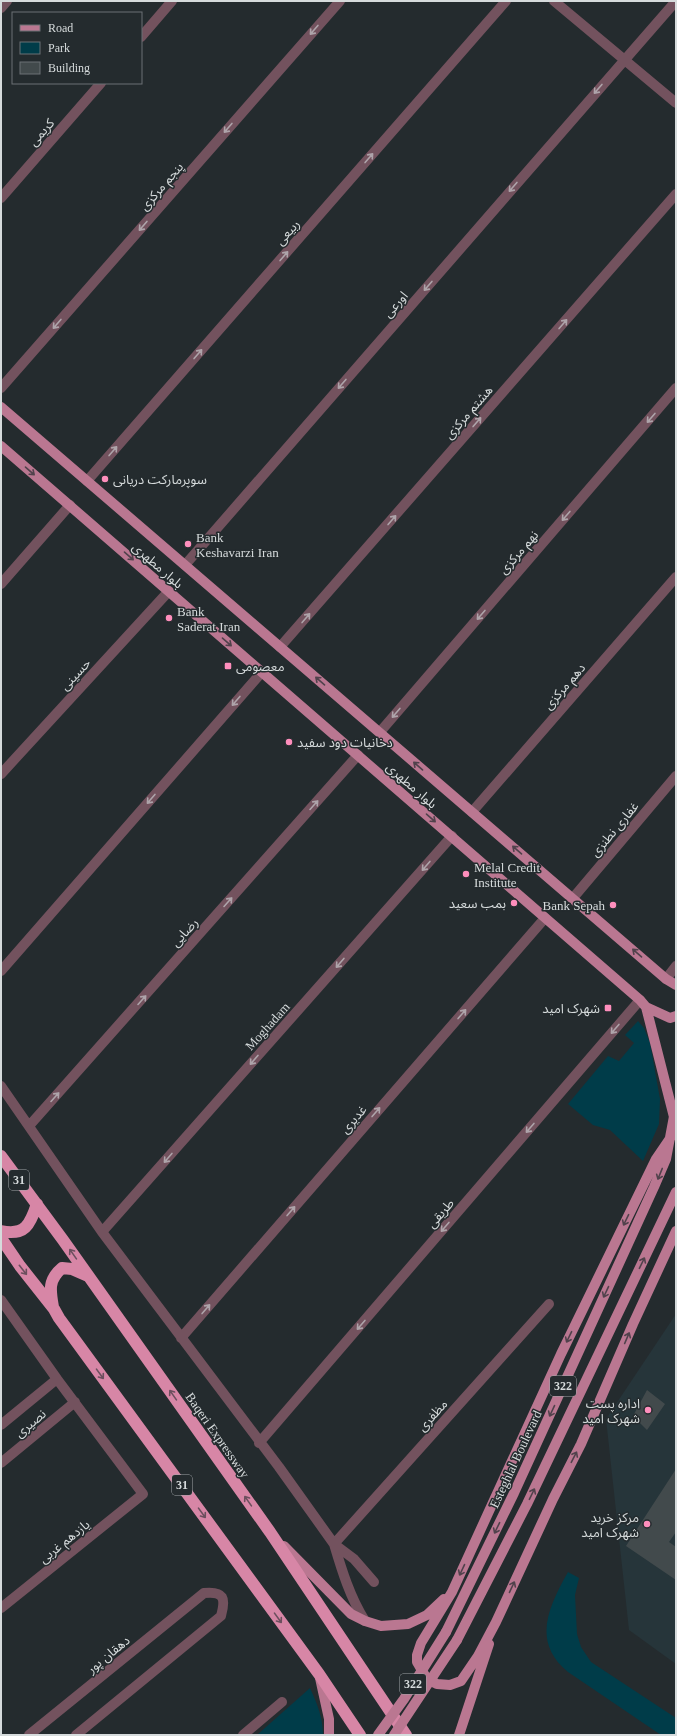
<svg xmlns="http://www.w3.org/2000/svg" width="677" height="1736" font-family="'Times New Roman','Noto Sans Arabic',serif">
  <rect width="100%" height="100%" fill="#242b2e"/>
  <path fill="#26353a" d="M 676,1314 L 676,1664 L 629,1630 L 606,1419 Z"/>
  <path fill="#003c49" d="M 638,1021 L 644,1028 L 650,1043 L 660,1099 L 659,1124 L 643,1161 L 610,1130 L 593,1125 L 568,1104 L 608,1056 L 619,1061 L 634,1043 L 625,1035 Z
    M 568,1572 L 579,1578 L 575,1595 L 577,1634 L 581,1647 L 591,1662 L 676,1718 L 676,1735 L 661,1735 L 568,1672 C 531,1642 549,1606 568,1572 Z
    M 310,1688 C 317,1703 323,1718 323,1735 L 257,1735 Z"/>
  <path fill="#424a4c" d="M 647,1390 L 665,1404 L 647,1430 L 633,1416 Z
    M 676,1469 L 676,1532 L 669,1542 L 676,1547 L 676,1580 L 626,1546 Z"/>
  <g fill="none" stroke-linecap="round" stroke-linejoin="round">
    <path stroke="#73525e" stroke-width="10" d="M 554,1 L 676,103
      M 1,8 L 7,1
      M 141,37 L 172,1
      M 1,198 L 101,83
      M 1,388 L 340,1
      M 87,481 L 506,1
      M 185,565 L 676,1
      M 1,584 L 70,505
      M 280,647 L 676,194
      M 380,732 L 676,388
      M 1,774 L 169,591
      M 472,812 L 676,577
      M 573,898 L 676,776
      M 1,971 L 262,672
      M 666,979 L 676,966
      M 1,1086 L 102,1232 L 279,1467 L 334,1544 L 354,1559 L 374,1582
      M 29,1126 L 358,755
      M 102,1232 L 452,836
      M 1,1300 L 57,1379 L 143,1494 L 1,1608
      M 181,1338 L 545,918
      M 1,1425 L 57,1379
      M 259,1443 L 640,1000
      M 1,1463 L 75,1402
      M 365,1621 C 350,1597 342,1571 334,1544 L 549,1304
      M 29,1735 L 204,1593 C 224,1591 226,1598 221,1616 L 76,1735
      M 243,1735 L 282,1702"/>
    <path stroke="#ba7791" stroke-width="10" d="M 1,407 L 666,979 L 676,985
      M 1,446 L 640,1000 L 646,1007 L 674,1117
      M 646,1007 L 670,1018 L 676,1016
      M 671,1137 L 656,1159 L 561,1354 L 452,1592 L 421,1643 L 417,1655 L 417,1662 L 427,1679 L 437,1684 L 450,1685 L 461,1681 L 478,1656 L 496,1622 L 553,1499 L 581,1444 L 633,1324 L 676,1231
      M 284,1546 L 351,1614 L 365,1621 L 381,1626 L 408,1624 L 427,1615 L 444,1599
      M 446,1632 L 514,1493 L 654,1187 L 666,1159 L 675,1111
      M 457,1640 L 527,1504 L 676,1192
      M 320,1678 L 329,1719 L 329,1735
      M 459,1735 L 489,1644"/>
    <path stroke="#d786a6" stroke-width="12" d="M 1,1156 L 63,1240 L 270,1532 L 406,1735
      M 1,1231 C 25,1236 30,1225 37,1204
      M 1,1238 L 20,1266 L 54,1309 L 59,1318 L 319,1674 L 360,1735
      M 53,1307 C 50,1290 48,1280 62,1268 L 72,1269 L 88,1276"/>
    <path stroke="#ba7791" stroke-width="10" d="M 378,1735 L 404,1699 L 446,1632
      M 394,1735 L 457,1640"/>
  </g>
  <defs><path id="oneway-shaft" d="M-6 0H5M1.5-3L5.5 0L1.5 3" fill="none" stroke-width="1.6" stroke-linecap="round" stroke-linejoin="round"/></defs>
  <g stroke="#aea4aa">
    <use href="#oneway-shaft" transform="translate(314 30) rotate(131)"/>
    <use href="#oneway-shaft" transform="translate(598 89) rotate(131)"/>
    <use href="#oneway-shaft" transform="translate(228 128) rotate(131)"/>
    <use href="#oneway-shaft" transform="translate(369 158) rotate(-49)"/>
    <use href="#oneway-shaft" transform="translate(513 187) rotate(131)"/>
    <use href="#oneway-shaft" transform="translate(143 226) rotate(131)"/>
    <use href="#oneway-shaft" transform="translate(284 256) rotate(-49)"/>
    <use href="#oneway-shaft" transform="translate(428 286) rotate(131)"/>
    <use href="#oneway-shaft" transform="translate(57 324) rotate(131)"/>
    <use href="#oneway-shaft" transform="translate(563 324) rotate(-49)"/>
    <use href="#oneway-shaft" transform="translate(198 354) rotate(-49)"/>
    <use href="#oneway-shaft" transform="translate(342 384) rotate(131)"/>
    <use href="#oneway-shaft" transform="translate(651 418) rotate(131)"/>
    <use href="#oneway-shaft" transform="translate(477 422) rotate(-49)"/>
    <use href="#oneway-shaft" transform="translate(113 451) rotate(-49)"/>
    <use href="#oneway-shaft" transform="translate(566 516) rotate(131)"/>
    <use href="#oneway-shaft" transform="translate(392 520) rotate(-49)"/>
    <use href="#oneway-shaft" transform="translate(481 615) rotate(131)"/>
    <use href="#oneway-shaft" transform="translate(306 618) rotate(-49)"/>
    <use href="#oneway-shaft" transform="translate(236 701) rotate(131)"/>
    <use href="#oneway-shaft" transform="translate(396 713) rotate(131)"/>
    <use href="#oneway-shaft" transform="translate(151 799) rotate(131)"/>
    <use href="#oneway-shaft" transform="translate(314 805) rotate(-48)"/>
    <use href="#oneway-shaft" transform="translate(426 866) rotate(131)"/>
    <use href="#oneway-shaft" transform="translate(228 902) rotate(-48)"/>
    <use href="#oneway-shaft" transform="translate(340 963) rotate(131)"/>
    <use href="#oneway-shaft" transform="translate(142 1000) rotate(-48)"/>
    <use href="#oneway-shaft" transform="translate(462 1014) rotate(-49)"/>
    <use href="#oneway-shaft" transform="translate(615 1029) rotate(131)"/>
    <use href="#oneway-shaft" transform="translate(254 1060) rotate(131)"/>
    <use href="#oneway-shaft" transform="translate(55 1097) rotate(-48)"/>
    <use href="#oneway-shaft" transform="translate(376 1112) rotate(-49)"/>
    <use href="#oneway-shaft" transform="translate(530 1128) rotate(131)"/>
    <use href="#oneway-shaft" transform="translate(168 1158) rotate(131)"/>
    <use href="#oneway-shaft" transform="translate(291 1211) rotate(-49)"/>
    <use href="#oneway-shaft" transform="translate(445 1227) rotate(131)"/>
    <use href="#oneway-shaft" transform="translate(206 1309) rotate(-49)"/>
    <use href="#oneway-shaft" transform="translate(361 1325) rotate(131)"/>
  </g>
  <g stroke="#51424c">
    <use href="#oneway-shaft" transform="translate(30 471) rotate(41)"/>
    <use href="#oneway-shaft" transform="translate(129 556) rotate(41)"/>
    <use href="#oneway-shaft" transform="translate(227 642) rotate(41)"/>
    <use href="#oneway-shaft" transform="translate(320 681) rotate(-139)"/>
    <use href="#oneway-shaft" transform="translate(418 766) rotate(-139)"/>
    <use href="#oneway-shaft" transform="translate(431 818) rotate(41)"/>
    <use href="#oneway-shaft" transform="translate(517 850) rotate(-139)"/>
    <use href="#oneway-shaft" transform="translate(637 953) rotate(-139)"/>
    <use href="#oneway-shaft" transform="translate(660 1174) rotate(112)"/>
    <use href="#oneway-shaft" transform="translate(626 1220) rotate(116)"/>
    <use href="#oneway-shaft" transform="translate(642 1263) rotate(-64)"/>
    <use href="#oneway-shaft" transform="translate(606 1292) rotate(115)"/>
    <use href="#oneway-shaft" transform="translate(569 1337) rotate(116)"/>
    <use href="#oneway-shaft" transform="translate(627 1338) rotate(-67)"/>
    <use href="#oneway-shaft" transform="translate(552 1411) rotate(115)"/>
    <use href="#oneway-shaft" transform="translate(574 1457) rotate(-63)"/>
    <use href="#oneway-shaft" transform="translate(532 1494) rotate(-64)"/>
    <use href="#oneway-shaft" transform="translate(497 1528) rotate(116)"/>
    <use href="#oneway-shaft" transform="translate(462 1570) rotate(115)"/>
    <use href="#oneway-shaft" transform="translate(512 1587) rotate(-65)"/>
  </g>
  <g stroke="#6c4f5e">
    <use href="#oneway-shaft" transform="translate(73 1254) rotate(-125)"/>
    <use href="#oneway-shaft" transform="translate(23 1270) rotate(52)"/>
    <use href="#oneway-shaft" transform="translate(100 1374) rotate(54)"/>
    <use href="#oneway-shaft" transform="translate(173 1395) rotate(-125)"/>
    <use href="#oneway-shaft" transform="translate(248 1501) rotate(-125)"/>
    <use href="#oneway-shaft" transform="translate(202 1513) rotate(54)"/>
    <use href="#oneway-shaft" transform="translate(278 1618) rotate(54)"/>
  </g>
  <g fill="#fe8ebc" stroke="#242b2e" stroke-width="1.5">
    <circle cx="105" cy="479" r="4"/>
    <circle cx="188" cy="544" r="4"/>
    <circle cx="169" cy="618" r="4"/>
    <rect x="224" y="662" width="8" height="8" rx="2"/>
    <circle cx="289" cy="742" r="4"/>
    <circle cx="466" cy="874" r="4"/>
    <circle cx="514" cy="903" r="4"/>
    <circle cx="613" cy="905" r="4"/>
    <rect x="604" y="1004" width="8" height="8" rx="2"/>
    <circle cx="648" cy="1410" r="4"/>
    <circle cx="647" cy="1524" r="4"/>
  </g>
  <g text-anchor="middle" stroke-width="3" stroke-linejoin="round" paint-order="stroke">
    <g fill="#242b2e" stroke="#a1a6a8" stroke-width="1">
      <rect x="9" y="1170" width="20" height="20" rx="3"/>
      <rect x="550" y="1376" width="26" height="20" rx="3"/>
      <rect x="172" y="1475" width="20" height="20" rx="3"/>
      <rect x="400" y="1674" width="26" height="20" rx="3"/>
    </g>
    <g font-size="12" font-weight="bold" fill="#d6dbdc">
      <text x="19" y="1184">31</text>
      <text x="563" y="1390">322</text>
      <text x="182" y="1489">31</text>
      <text x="413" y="1688">322</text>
    </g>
    <g font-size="13" fill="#d6dbdc" stroke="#242b2e">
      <text transform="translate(41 132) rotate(-49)" y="5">کریمی</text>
      <text transform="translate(161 186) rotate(-49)" y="5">پنجم مرکزی</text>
      <text transform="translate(287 232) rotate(-49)" y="5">ربیعی</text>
      <text transform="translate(395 304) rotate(-49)" y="5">اورعی</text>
      <text transform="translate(468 412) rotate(-49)" y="5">هشتم مرکزی</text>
      <text transform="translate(518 552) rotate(-49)" y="5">نهم مرکزی</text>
      <text transform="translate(158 565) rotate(41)" y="5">بلوار مطهری</text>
      <text transform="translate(75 674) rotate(-47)" y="5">حسینی</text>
      <text transform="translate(564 686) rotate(-49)" y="5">دهم مرکزی</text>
      <text transform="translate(412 785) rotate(41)" y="5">بلوار مطهری</text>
      <text transform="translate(614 829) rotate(-50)" y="5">غفاری نطنزی</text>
      <text transform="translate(184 932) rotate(-48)" y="5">رضایی</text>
      <text transform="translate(267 1026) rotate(-48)" y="5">Moghadam</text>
      <text transform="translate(353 1119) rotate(-49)" y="5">غدیری</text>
      <text transform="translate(440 1213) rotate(-49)" y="5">طریقی</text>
      <text transform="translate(432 1415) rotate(-48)" y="5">مظفری</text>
      <text transform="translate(30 1423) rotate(-40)" y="5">نصیری</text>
      <text transform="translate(218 1435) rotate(55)" y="5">Baqeri Expressway</text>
      <text transform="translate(515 1459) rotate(-65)" y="5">Esteghlal Boulevard</text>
      <text transform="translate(64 1541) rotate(-39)" y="5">یازدهم غربی</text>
      <text transform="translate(108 1654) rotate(-39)" y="5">دهقان پور</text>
    </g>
    <g font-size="13" fill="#d6dbdc" stroke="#242b2e" text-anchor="start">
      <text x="113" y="484">سوپرمارکت دریانی</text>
      <text x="196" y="542">Bank<tspan x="196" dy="15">Keshavarzi Iran</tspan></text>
      <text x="177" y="616">Bank<tspan x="177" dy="15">Saderat Iran</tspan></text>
      <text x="236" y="671">معصومی</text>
      <text x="297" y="747">دخانیات دود سفید</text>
      <text x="474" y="872">Melal Credit<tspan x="474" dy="15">Institute</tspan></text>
      <text x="506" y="908" text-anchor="end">بمب سعید</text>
      <text x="605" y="910" text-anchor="end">Bank Sepah</text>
      <text x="600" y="1013" text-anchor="end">شهرک امید</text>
      <text x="640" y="1408" text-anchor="end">اداره پست<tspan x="640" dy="15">شهرک امید</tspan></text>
      <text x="639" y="1522" text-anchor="end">مرکز خرید<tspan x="639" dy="15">شهرک امید</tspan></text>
    </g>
  </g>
  <rect width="677" height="1736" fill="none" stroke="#d6dbdc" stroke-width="4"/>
  <rect x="12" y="12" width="130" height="72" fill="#242b2e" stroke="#6b7174"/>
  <rect x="20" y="25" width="20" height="6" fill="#ba7791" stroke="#6b7174"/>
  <text x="48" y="32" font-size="12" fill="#d6dbdc">Road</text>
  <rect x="20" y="42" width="20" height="12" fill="#003c49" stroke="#6b7174"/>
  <text x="48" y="52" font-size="12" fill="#d6dbdc">Park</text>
  <rect x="20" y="62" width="20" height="12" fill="#424a4c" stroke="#6b7174"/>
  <text x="48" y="72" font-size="12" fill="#d6dbdc">Building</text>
</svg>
